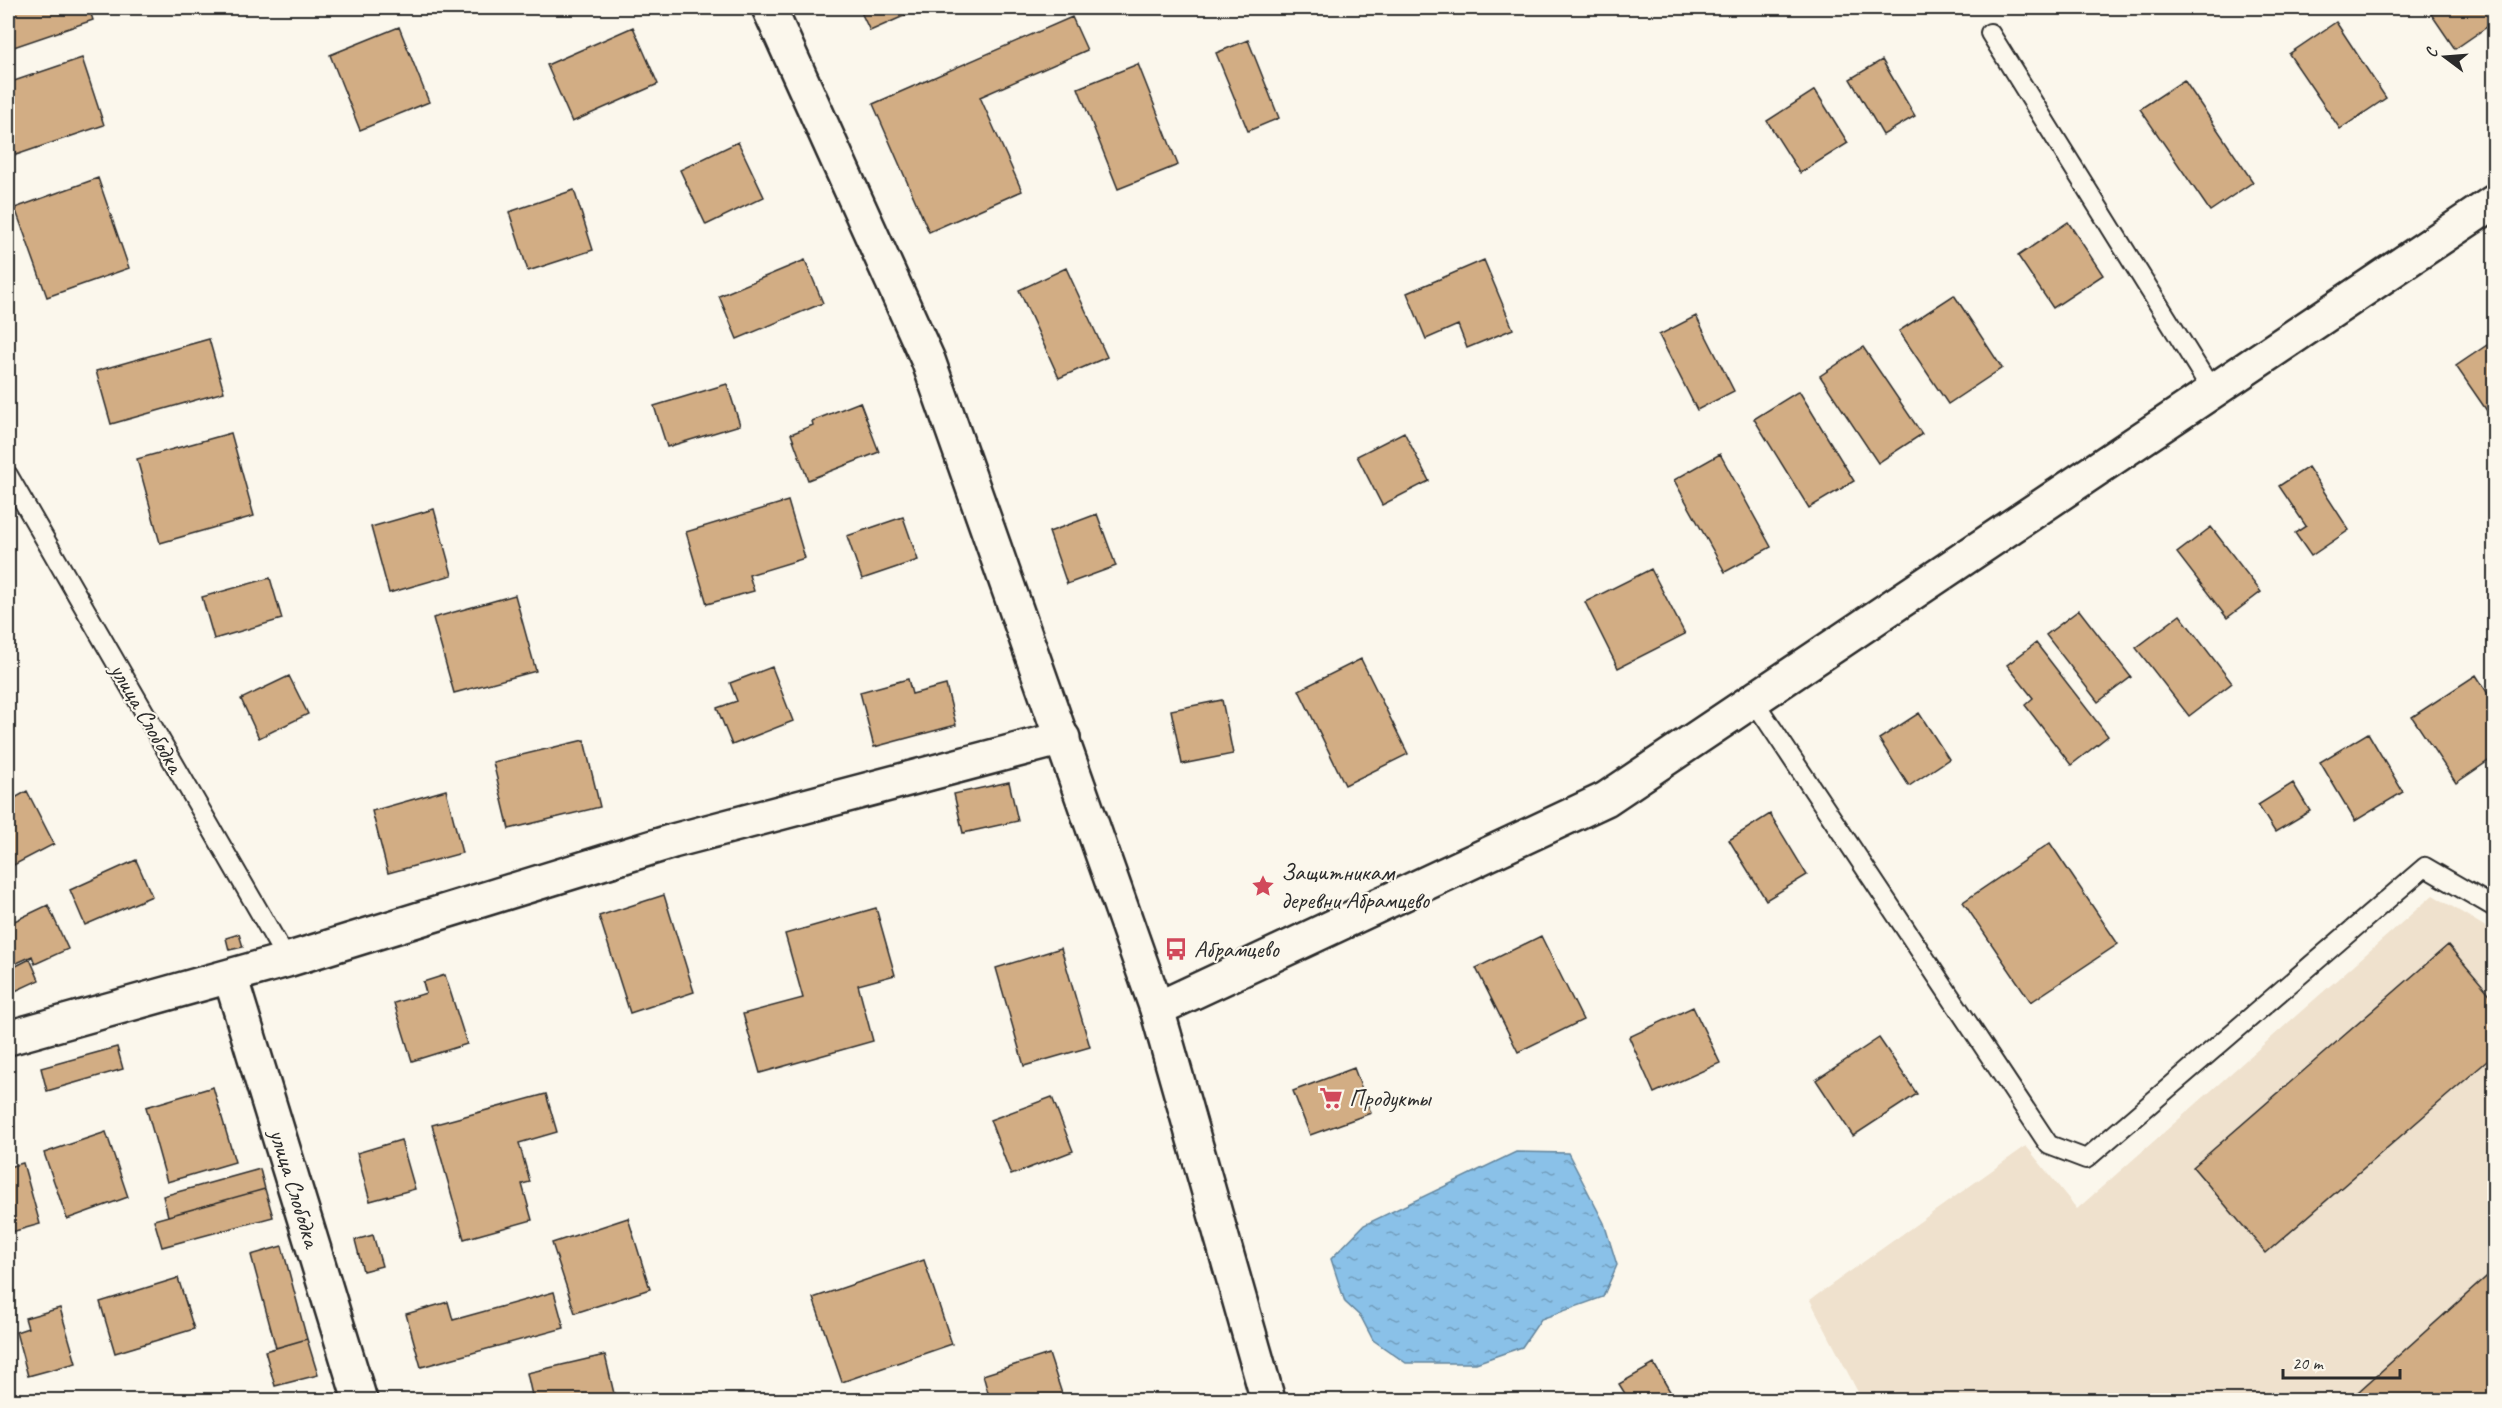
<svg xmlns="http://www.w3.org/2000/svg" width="2502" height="1408" font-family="Caveat,sans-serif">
  <defs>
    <pattern id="water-ripples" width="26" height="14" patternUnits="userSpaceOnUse" patternTransform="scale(1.5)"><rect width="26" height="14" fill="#8ac1e8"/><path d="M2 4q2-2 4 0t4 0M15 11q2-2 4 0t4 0" fill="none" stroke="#719dbc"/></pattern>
  </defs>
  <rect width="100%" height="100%" fill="#fbf7ec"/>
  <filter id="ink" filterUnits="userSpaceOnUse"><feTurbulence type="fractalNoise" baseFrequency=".0167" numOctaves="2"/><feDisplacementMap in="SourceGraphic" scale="12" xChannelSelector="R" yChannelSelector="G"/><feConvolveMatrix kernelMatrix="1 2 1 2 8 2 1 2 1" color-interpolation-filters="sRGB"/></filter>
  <g filter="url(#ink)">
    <path fill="#efe1cd" d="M 2433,895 L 2494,932 L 2494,1400 L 1862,1400 L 1810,1300 L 2026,1146 L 2077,1209 Z"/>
    <path fill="url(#water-ripples)" stroke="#64859c" stroke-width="1.5" d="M 1516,1152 L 1568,1153 L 1604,1223 L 1617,1265 L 1603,1297 L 1541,1319 L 1522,1347 L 1476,1363 L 1406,1363 L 1373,1340 L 1361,1317 L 1345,1302 L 1331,1259 L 1364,1225 Z"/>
    <path fill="#d2ad84" stroke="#2b2b2b" stroke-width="1.5" d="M 8,8 L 89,8 L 93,20 L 8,49 Z
      M 859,8 L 922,8 L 870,31 Z
      M 2427,8 L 2486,8 L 2494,22 L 2455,49 Z
      M 1072,17 L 1087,50 L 980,97 L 1022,191 L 929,232 L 873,104 Z
      M 2336,22 L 2386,98 L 2340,129 L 2289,54 Z
      M 399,27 L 429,102 L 360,130 L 330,55 Z
      M 633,27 L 658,84 L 572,122 L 547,65 Z
      M 1248,40 L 1279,118 L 1248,131 L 1216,53 Z
      M 82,58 L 104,125 L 16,155 L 8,129 L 8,83 Z
      M 1882,60 L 1915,116 L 1883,135 L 1850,79 Z
      M 1138,64 L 1178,165 L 1118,189 L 1078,88 Z
      M 2184,80 L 2253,182 L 2210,211 L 2140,109 Z
      M 1815,90 L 1848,143 L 1800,173 L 1767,121 Z
      M 738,142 L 764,197 L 706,225 L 680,170 Z
      M 98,178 L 129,268 L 47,297 L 15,208 Z
      M 574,190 L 593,250 L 528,271 L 509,212 Z
      M 2068,222 L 2103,275 L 2053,308 L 2018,256 Z
      M 805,260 L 823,303 L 737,339 L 719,296 Z
      M 1484,260 L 1513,329 L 1467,348 L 1458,325 L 1426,339 L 1407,293 Z
      M 1066,268 L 1107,357 L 1059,378 L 1019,290 Z
      M 1954,295 L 2002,368 L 1948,404 L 1899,331 Z
      M 1696,316 L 1734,391 L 1697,410 L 1659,335 Z
      M 209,339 L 224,392 L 111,424 L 96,371 Z
      M 2487,345 L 2494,356 L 2494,421 L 2456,366 Z
      M 1863,347 L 1922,434 L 1878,463 L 1820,376 Z
      M 727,384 L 740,425 L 667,447 L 654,406 Z
      M 1799,391 L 1854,481 L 1809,508 L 1754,419 Z
      M 860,402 L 879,452 L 808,480 L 791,434 L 813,425 L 812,421 Z
      M 1404,432 L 1429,481 L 1382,505 L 1357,456 Z
      M 231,433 L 254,516 L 160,543 L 137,459 Z
      M 1720,454 L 1771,547 L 1725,572 L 1674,480 Z
      M 2308,467 L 2349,530 L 2311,556 L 2295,533 L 2306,526 L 2279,486 Z
      M 788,501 L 805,558 L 749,575 L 754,591 L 707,604 L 686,532 Z
      M 434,509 L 452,575 L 389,593 L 371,527 Z
      M 1097,514 L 1116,566 L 1067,584 L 1049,532 Z
      M 903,517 L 918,560 L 862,579 L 847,536 Z
      M 2211,527 L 2261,592 L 2227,618 L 2177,553 Z
      M 1651,569 L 1685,634 L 1618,668 L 1585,602 Z
      M 270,578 L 282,619 L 214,639 L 202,597 Z
      M 515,595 L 536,671 L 454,693 L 433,618 Z
      M 2079,610 L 2131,677 L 2098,702 L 2046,635 Z
      M 2180,615 L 2232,683 L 2189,716 L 2136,648 Z
      M 2036,643 L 2108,736 L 2071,765 L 2025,705 L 2033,698 L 2007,665 Z
      M 1361,659 L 1408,754 L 1345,785 L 1299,690 Z
      M 772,667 L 793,721 L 732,745 L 717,708 L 737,701 L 730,683 Z
      M 2476,675 L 2494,703 L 2494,757 L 2456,783 L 2412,717 Z
      M 289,676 L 308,714 L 259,738 L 241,699 Z
      M 908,679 L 912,694 L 946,685 L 956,725 L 874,747 L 860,692 Z
      M 1222,700 L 1233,754 L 1182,764 L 1171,710 Z
      M 1919,713 L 1949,759 L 1909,786 L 1879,739 Z
      M 2368,733 L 2403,792 L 2355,821 L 2320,762 Z
      M 584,740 L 600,807 L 509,829 L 493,762 Z
      M 1009,782 L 1018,821 L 963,833 L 954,794 Z
      M 2293,783 L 2310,811 L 2275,832 L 2258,805 Z
      M 446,790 L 462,853 L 388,873 L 372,811 Z
      M 27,791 L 54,844 L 8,868 L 8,802 Z
      M 1770,814 L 1807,875 L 1766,900 L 1729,840 Z
      M 2050,843 L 2118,944 L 2031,1002 L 1963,902 Z
      M 136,860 L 152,896 L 85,925 L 70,890 Z
      M 664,895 L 694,992 L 630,1013 L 599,916 Z
      M 48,905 L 68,949 L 35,964 L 32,956 L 8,967 L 8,924 Z
      M 876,908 L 895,975 L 858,985 L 873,1041 L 760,1073 L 743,1014 L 803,998 L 785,934 Z
      M 239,934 L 243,947 L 229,950 L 226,938 Z
      M 1541,936 L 1583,1020 L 1518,1052 L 1476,968 Z
      M 2448,945 L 2494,999 L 2494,1055 L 2266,1253 L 2193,1167 Z
      M 1061,948 L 1090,1047 L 1024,1066 L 996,968 Z
      M 30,959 L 39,980 L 11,993 L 8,984 L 8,970 Z
      M 445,975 L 467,1044 L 412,1061 L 394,1003 L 426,993 L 423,982 Z
      M 1693,1007 L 1720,1063 L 1654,1093 L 1629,1037 Z
      M 1879,1038 L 1917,1094 L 1853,1136 L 1816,1080 Z
      M 117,1047 L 123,1069 L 47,1091 L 41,1068 Z
      M 1354,1068 L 1371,1113 L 1310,1135 L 1293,1091 Z
      M 213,1087 L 235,1162 L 167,1182 L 146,1107 Z
      M 546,1094 L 557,1132 L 519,1143 L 530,1182 L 522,1184 L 532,1220 L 464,1239 L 432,1125 Z
      M 1052,1097 L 1073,1151 L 1011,1175 L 990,1120 Z
      M 106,1132 L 128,1197 L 67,1219 L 44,1153 Z
      M 401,1140 L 415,1189 L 370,1201 L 357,1153 Z
      M 23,1163 L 40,1224 L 8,1233 L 8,1167 Z
      M 260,1169 L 265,1189 L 168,1216 L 163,1196 Z
      M 265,1189 L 273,1217 L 162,1247 L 154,1220 Z
      M 628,1218 L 650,1289 L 575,1313 L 552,1243 Z
      M 373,1235 L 382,1266 L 363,1271 L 355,1240 Z
      M 282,1246 L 307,1339 L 276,1348 L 251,1255 Z
      M 924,1260 L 952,1344 L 842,1382 L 813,1298 Z
      M 2494,1270 L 2494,1400 L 2349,1400 Z
      M 178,1278 L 194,1329 L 115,1353 L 100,1302 Z
      M 554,1292 L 564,1328 L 421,1367 L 406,1314 L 448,1302 L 453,1320 Z
      M 60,1308 L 76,1363 L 28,1376 L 16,1332 L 28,1328 L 25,1318 Z
      M 307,1339 L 318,1375 L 275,1386 L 265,1351 Z
      M 1049,1354 L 1064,1400 L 990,1400 L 983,1375 Z
      M 605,1355 L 615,1398 L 604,1400 L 533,1400 L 527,1373 Z
      M 1654,1364 L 1675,1400 L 1629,1400 L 1619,1384 Z"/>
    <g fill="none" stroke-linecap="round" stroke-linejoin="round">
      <g stroke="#2b2b2b" stroke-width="22">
        <path id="lane" d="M 1990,33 L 2213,392
          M 8,475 L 287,960
          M 1754,701 L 2049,1145 L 2086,1159 L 2425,867 L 2494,907"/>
      </g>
      <g stroke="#2b2b2b" stroke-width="38">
        <path id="street" d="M 230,976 L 360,1400
          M 1157,1009 L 1606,799 L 2494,202
          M 8,1038 L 287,960 L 673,841 L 1063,738"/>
      </g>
      <g stroke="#2b2b2b" stroke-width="38">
        <path id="secondary" d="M 769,8 L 928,360 L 1157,1009 L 1268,1400"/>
      </g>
      <use href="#lane" stroke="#fbf7ec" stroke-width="18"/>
      <use href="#street" stroke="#fbf7ec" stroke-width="33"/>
      <use href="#secondary" stroke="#fbf7ec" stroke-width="33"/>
    </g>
  </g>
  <defs>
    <g id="sight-bare" transform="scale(1.8)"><path d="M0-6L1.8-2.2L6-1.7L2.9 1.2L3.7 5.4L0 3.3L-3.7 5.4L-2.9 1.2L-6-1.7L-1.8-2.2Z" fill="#d1495b" stroke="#fbf7ec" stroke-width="2.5" paint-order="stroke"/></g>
    <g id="bus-bare" transform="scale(1.8)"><path d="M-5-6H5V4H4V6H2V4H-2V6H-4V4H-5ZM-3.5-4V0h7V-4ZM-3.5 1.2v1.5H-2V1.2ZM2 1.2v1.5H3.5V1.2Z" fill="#d1495b" stroke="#fbf7ec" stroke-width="2.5" paint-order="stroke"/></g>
    <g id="supermarket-bare" transform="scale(1.8)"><path d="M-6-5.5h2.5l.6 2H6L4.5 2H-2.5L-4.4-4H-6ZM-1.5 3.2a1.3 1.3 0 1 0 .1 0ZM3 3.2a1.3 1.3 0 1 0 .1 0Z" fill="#d1495b" stroke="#fbf7ec" stroke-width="2.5" paint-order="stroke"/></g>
  </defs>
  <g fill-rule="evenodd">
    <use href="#sight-bare" x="1263" y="886"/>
    <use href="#bus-bare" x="1176" y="949"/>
    <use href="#supermarket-bare" x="1331" y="1098"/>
  </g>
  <g text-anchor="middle" stroke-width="4.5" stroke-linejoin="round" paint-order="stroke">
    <g font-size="24" fill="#2b2b2b" stroke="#fbf7ec">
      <text transform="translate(147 718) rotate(60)" y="8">улица Слободка</text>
      <text transform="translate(295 1188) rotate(73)" y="8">улица Слободка</text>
    </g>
    <g font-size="24" fill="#2b2b2b" stroke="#fbf7ec" text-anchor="start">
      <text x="1281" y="880">Защитникам<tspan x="1281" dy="28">деревни Абрамцево</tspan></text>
      <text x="1194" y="957">Абрамцево</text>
      <text x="1349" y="1106">Продукты</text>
    </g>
  </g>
  <rect width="2502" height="1408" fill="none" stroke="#fbf7ec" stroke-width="30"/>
  <rect x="15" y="15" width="2472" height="1378" fill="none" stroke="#2b2b2b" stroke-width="2" filter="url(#ink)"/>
  <g transform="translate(2445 57) rotate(286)" stroke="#fbf7ec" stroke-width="4.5" paint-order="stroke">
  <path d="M0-4.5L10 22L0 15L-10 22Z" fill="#2b2b2b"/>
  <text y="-9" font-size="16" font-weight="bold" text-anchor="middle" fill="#2b2b2b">С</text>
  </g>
  <path d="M2283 1369v9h117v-9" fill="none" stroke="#2b2b2b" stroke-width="3"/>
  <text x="2292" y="1369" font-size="18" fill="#2b2b2b" stroke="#fbf7ec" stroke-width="4.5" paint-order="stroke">20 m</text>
</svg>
